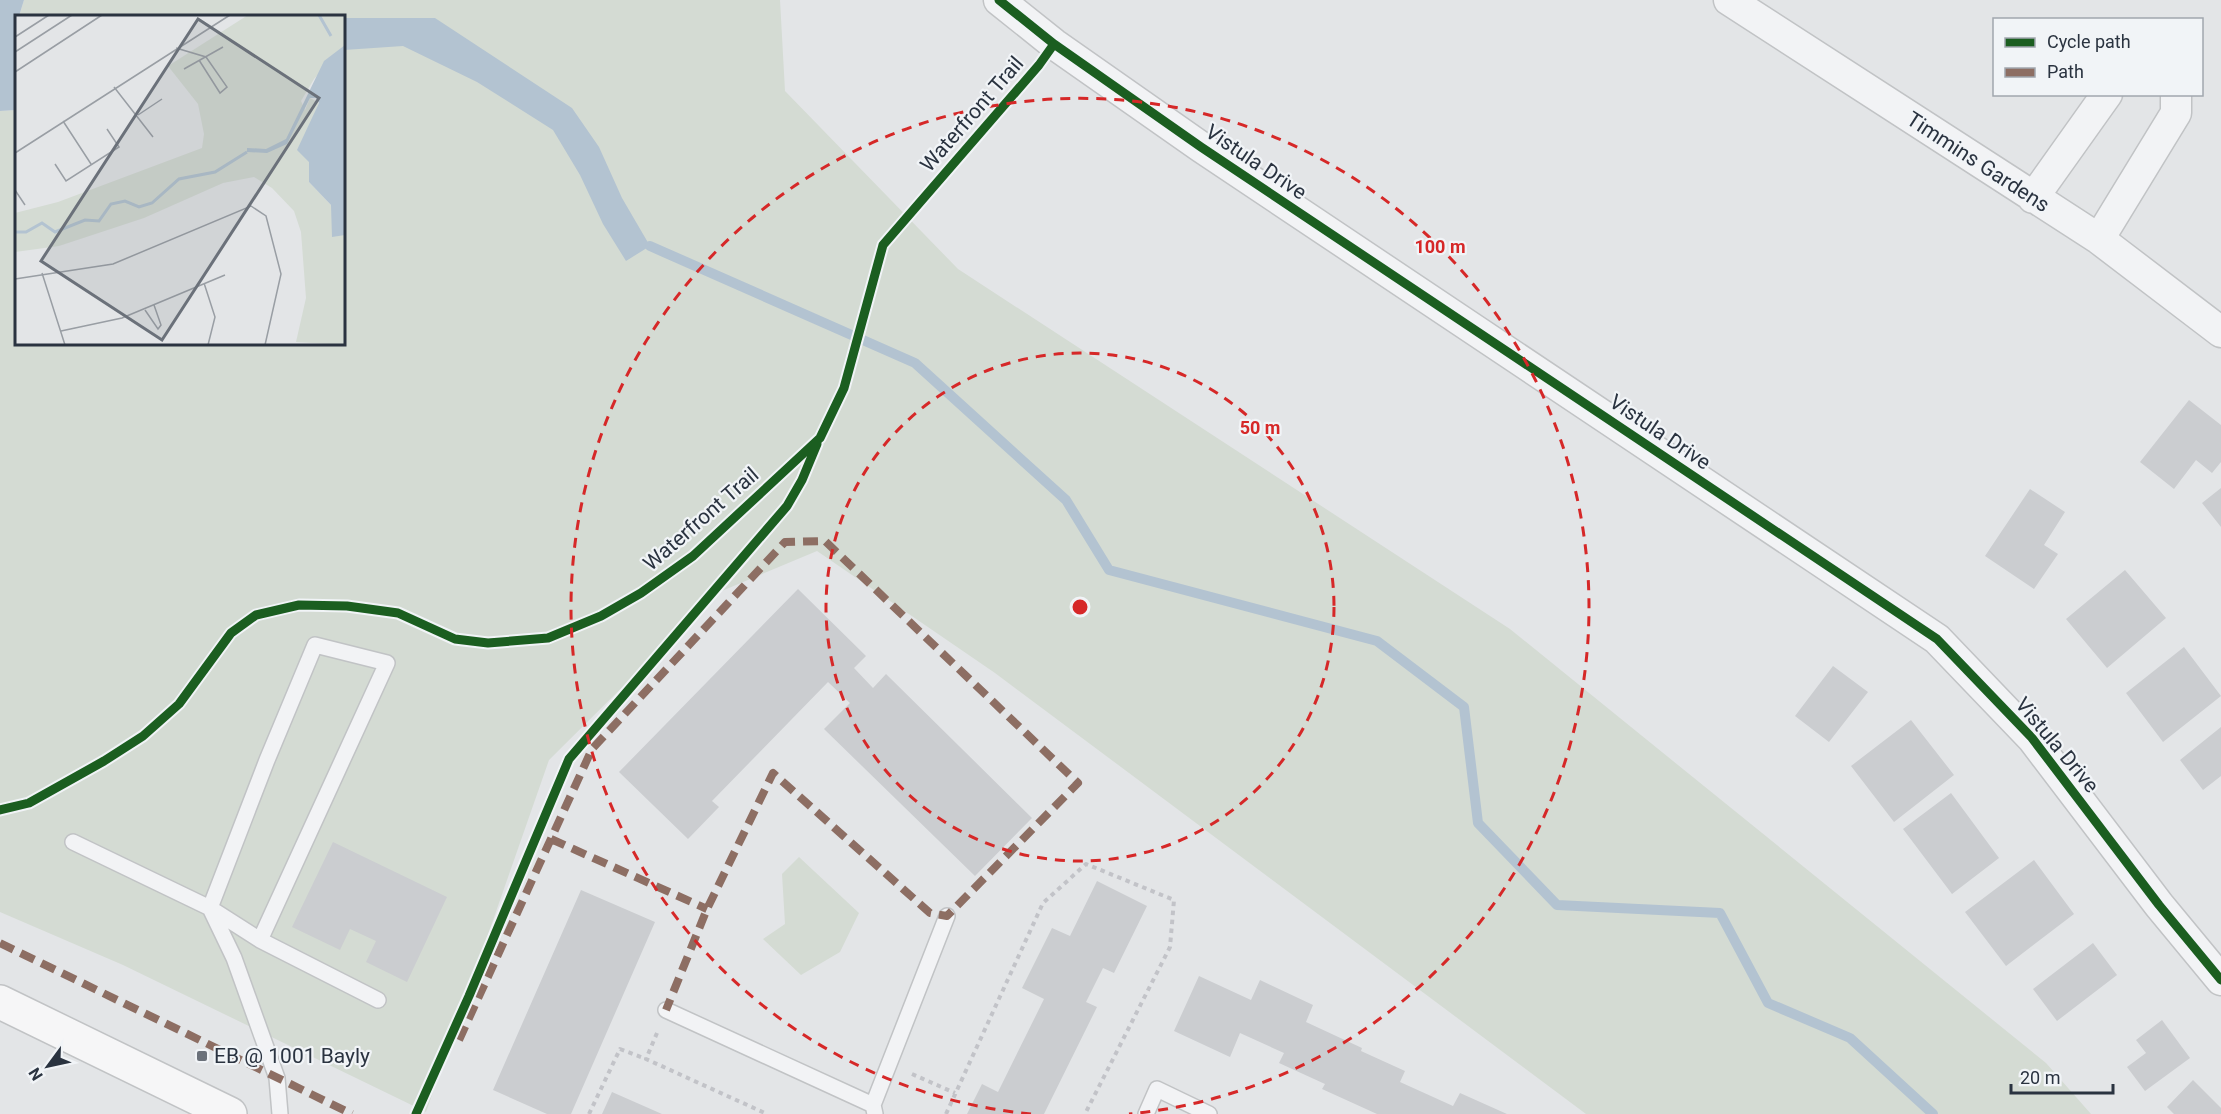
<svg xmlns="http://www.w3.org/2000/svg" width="2221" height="1114" font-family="Roboto,sans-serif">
  <rect width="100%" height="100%" fill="#e3e5e7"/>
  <path fill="#d4dbd3" d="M 24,0 L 780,0 L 785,91 L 958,269 L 1510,629 L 2046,1063 L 2091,1114 L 1586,1114 L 995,673 L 817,551 L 717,593 L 549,760 L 426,1112 L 123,965 L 0,912 L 0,111 L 16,110 L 16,344 L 344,344 L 344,16 L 19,16 Z
    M 799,857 L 859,913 L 840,952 L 801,975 L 763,939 L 785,924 L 782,874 Z"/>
  <path fill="#b3c3d1" d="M 0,0 L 24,0 L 19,16 L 16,16 L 16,110 L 0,111 Z
    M 344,18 L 435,18 L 572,108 L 599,147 L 622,198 L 650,246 L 626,261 L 603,224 L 580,175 L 553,130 L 477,82 L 403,46 L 344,50 Z"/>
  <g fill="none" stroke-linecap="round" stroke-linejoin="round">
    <path stroke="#b3c3d1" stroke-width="10" d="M 650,246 L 915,363 L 1066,500 L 1109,570 L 1377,641 L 1464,707 L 1478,823 L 1557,905 L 1720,913 L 1768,1003 L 1850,1038 L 1933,1114"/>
  </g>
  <path fill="#cbcdd0" d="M 2189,400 L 2221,425 L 2221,462 L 2212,473 L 2196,460 L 2174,489 L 2140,462 Z
    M 2221,488 L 2221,527 L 2202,503 Z
    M 2030,489 L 2065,512 L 2044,545 L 2058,554 L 2034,589 L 1985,556 Z
    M 2125,570 L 2166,618 L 2107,668 L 2066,619 Z
    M 798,589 L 866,656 L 854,668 L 873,688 L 886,674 L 1032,818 L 975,876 L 824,729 L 850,703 L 828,682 L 712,801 L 719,807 L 688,839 L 619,772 Z
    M 2184,647 L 2221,696 L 2163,742 L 2126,693 Z
    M 1833,666 L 1868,692 L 1829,742 L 1795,716 Z
    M 1911,720 L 1954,775 L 1894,822 L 1851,766 Z
    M 2221,727 L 2221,776 L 2203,790 L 2180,760 Z
    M 1951,793 L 1999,858 L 1952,894 L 1903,829 Z
    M 333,842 L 447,897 L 407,982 L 366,962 L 376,941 L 350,929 L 340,950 L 292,927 Z
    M 2034,860 L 2074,914 L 2006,966 L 1965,912 Z
    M 1097,881 L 1147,906 L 1114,973 L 1103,968 L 1086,1002 L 1097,1007 L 1044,1114 L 967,1114 L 982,1084 L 998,1092 L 1044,999 L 1022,988 L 1052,928 L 1070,936 Z
    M 581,890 L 655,922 L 571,1114 L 547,1114 L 493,1090 Z
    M 2093,943 L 2117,975 L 2057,1021 L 2033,989 Z
    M 1199,976 L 1251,1000 L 1260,980 L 1313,1005 L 1306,1022 L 1362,1048 L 1361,1051 L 1405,1071 L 1400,1082 L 1453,1106 L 1460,1093 L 1507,1114 L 1377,1114 L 1322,1089 L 1325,1084 L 1279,1063 L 1284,1053 L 1240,1033 L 1230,1057 L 1174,1031 Z
    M 2162,1020 L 2190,1058 L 2145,1091 L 2127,1067 L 2146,1053 L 2136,1040 Z
    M 2193,1080 L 2221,1108 L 2221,1114 L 2174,1114 L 2167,1107 Z
    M 612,1092 L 662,1114 L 602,1114 Z"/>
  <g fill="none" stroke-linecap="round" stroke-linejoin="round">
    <g stroke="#c1c3c5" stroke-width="18">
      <path id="lane" d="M 73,842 L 210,908 L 260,940 L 378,1000
        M 260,940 L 387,663 L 315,645 L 267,760 L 210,908 L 234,958 L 277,1078 L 280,1114
        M 666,1010 L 873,1105
        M 875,1114 L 873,1105 L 947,916
        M 1146,1114 L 1157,1089 L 1209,1114"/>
    </g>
    <g stroke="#c1c3c5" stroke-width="33">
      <path id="street" d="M 999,0 L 1054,44 L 1201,147 L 1937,639 L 2032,738 L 2159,905 L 2221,980
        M 1729,0 L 2099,239 L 2221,332
        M 2033,198 L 2107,94
        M 2099,239 L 2176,113 L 2176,94"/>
    </g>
    <g stroke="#c1c3c5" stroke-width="36">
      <path id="secondary" d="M 0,1002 L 230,1114"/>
    </g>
    <path stroke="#c2c3c8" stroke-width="4" stroke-dasharray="4.5 4.5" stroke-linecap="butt" d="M 657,1033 L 646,1059 L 767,1114
      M 912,1074 L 955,1093
      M 589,1114 L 620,1049 L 646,1059
      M 946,1114 L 1043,903 L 1086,864 L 1174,900 L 1170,947 L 1085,1114"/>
    <use href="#lane" stroke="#f2f3f5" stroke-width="15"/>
    <use href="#street" stroke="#f2f3f5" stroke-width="30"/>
    <use href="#secondary" stroke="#f6f6f7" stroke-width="33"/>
    <path stroke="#8d6e63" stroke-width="8" stroke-dasharray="15 8" stroke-linecap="butt" d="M 551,839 L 707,909
      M 0,943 L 352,1114
      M 459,1040 L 592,749 L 785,542 L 825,541 L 1078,783 L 947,916 L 930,913 L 773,773 L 707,909 L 666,1010"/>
    <g stroke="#f1f4f7" stroke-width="13">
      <path id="cycleway" d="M 999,0 L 1054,44 L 1201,147 L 1937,639 L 2032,738 L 2159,905 L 2221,980
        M 0,810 L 29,803 L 104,761 L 143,736 L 179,704 L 231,633 L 256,615 L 299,605 L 347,606 L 398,613 L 455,639 L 488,643 L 548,638 L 601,616 L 641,593 L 693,556 L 820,438 L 844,388 L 883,245 L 1039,65 L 1054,44
        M 416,1114 L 469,996 L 569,759 L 787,506 L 802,480 L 817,444"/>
    </g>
    <use href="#cycleway" stroke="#1b5e20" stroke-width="9"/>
  </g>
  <g fill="none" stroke="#d62828" stroke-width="3" stroke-dasharray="10 8">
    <circle cx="1080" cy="607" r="254"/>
    <path d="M1031 1114A509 509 0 1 1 1129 1114"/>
  </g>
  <rect fill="#6b717a" stroke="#f1f4f7" stroke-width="2" x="196" y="1050" width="12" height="12" rx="3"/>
  <g text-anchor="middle" stroke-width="4.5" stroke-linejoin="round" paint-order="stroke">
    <g font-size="21" fill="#2a3340" stroke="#f1f4f7">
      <text transform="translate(972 114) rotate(-49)" y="7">Waterfront Trail</text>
      <text transform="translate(1256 162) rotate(34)" y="7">Vistula Drive</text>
      <text transform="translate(1978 162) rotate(33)" y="7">Timmins Gardens</text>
      <text transform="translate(1660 432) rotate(34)" y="7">Vistula Drive</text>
      <text transform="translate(701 519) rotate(-41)" y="7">Waterfront Trail</text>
      <text transform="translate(2057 745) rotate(50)" y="7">Vistula Drive</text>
    </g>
    <g font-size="21" fill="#2a3340" stroke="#f1f4f7" text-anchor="start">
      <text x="214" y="1063">EB @ 1001 Bayly</text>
    </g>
  </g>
  <g transform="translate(15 15)">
    <rect width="330" height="330" fill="#e3e5e7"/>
    <path d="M 233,0 L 330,0 L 330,30 L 299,64 L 286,86 L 290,95 L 295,83 L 304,88 L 294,112 L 294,167 L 316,190 L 330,193 L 330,330 L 281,327 L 291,283 L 286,217 L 279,196 L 257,173 L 239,162 L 208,168 L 129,203 L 44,231 L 0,237 L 0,198 L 43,187 L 187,133 L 189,119 L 183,89 L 153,51 Z" fill="#d4dbd3"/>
    <path d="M 330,30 L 330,220 L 317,222 L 316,190 L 294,167 L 294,147 L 282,135 L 304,88 L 301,83 L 295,83 L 272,129 L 252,138 L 232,137 L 232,133 L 251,134 L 271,124 L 309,46 Z" fill="#b3c3d1"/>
    <path fill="none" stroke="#b3c3d1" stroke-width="3" d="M 304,0 L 316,21M 0,217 L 11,217 L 27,208 L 40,217 L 70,205 L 84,206 L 96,189 L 110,186 L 124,192 L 137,188 L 164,164 L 200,157 L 232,137"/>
    <path fill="none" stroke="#999ea4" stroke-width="1.5" d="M 0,22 L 34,0M 161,33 L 191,42 L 212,72 L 205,78 L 184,45M 0,37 L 57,0M 169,54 L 208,32M 0,57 L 87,0M 99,72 L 138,122M 123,100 L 147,84M 48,106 L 76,149M 0,138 L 215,0M 40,149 L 51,166 L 104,132 L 92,114M 0,175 L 10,190M 27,258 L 50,330M 0,264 L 98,249 L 236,191 L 251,201 L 266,259 L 250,330M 189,268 L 200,302 L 193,330M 130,295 L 143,314 L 146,310 L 139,290M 46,316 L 107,303 L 210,260"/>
    <path fill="#6b717a" fill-opacity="0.15" stroke="#6b717a" stroke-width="3" d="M 183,4 L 304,83 L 147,325 L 26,246 Z"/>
    <rect width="330" height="330" fill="none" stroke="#2a3340" stroke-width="3"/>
  </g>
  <circle cx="1080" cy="607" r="9" fill="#d62828" stroke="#f1f4f7" stroke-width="3"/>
  <g font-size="18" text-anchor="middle" font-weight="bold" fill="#d62828" stroke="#f1f4f7" stroke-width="4.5" stroke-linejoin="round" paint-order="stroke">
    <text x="1440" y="253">100 m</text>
    <text x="1260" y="434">50 m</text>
  </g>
  <rect x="1993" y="18" width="210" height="78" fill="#f1f4f7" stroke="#a1a7ae" stroke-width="1.5"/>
  <rect x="2005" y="38" width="30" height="9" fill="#1b5e20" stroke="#a1a7ae" stroke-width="1.5"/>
  <text x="2047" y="48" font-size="18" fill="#2a3340">Cycle path</text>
  <rect x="2005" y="68" width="30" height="9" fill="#8d6e63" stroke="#a1a7ae" stroke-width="1.5"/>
  <text x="2047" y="78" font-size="18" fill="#2a3340">Path</text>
  <g transform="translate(48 1066) rotate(237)" stroke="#f1f4f7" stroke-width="4.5" paint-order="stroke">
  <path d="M0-4.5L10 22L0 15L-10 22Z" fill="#2a3340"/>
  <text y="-9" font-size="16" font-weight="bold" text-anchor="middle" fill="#2a3340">N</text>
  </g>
  <path d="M2011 1084v9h102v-9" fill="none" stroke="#2a3340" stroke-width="3"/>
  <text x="2020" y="1084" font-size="18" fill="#2a3340" stroke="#f1f4f7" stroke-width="4.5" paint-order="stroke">20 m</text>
</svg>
